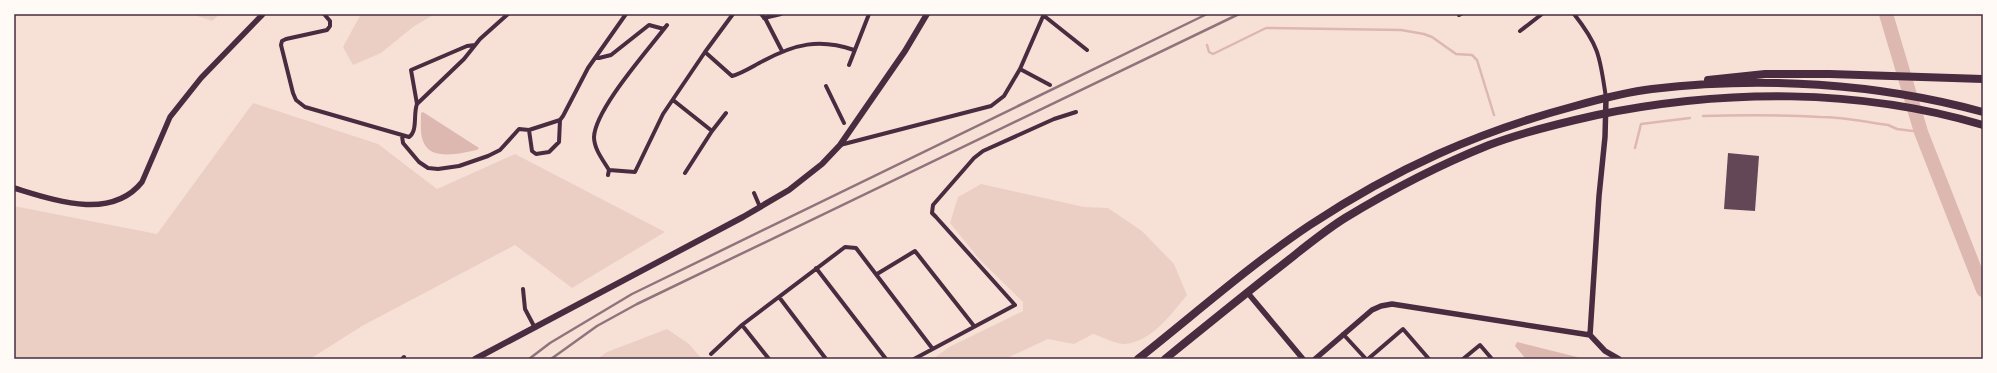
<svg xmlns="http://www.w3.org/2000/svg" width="1997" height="373" font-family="'Nunito Sans',sans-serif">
  <rect width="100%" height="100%" fill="#f7e1d7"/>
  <path fill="#ebcfc5" d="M 192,14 L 220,14 L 212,21 Z
    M 361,14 L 435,14 L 413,27 L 381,53 L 353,65 L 343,47 Z
    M 253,103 L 378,144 L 437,189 L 515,154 L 665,232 L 572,288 L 515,245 L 362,326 L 310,359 L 14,359 L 14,206 L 157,234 Z
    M 981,184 L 1084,207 L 1108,208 L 1142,231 L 1174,264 L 1187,295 C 1171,314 1153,341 1125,344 C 1118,345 1100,336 1093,334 L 1074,344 L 1048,339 L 1005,359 L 933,359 L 949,347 L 1023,311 L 1023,302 L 980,260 L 950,223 L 958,197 Z
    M 667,329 L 689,344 L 702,359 L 597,359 L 607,352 Z"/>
  <path fill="#dcb8b0" d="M 423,112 L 479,148 L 477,150 C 462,153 430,162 423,141 C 420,134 421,122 421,113 Z
    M 1517,342 L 1581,358 L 1581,359 L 1526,359 L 1515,346 Z"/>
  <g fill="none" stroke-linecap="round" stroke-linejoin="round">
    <path stroke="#dcb8b0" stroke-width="2.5" d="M 1207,45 L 1209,52 L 1213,54 L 1266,28 L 1401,30 L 1424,34 L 1432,37 L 1456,54 L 1472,55 L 1477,60 L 1494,115
      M 1703,116 C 1743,115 1782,115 1820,117 C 1843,117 1866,122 1888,125 L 1897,129 L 1921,132
      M 1635,148 L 1641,124 L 1690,118"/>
    <path stroke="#dcb8b0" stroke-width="14" d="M 1886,14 L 1921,132 L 1983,290"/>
  </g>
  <path fill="#644757" d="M 1728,153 L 1759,156 L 1755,211 L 1724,209 Z"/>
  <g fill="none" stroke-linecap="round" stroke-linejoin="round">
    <path stroke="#4a2c40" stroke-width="4" d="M 324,14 L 330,21 L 330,26 L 327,30 L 286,39 L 282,41 L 281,45 L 293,93 L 296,100 L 305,107 L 409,137 C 418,131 413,114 417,104 L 464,59 L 480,39 L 508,14
      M 761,14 L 766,20 L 782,51
      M 1574,14 C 1600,47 1600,58 1606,98
      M 1043,15 L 1087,50
      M 1459,15 L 1461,14
      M 764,18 L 781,14
      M 1520,31 L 1542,14
      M 705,52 L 732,76 C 743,73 753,66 763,61 C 795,44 819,38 854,50
      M 595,58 L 599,58 L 611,55 L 649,25 L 664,29
      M 849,65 L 869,14
      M 1020,69 L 1050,85
      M 826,86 L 844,123
      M 673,100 L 712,131
      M 417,104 L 411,70 L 467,46 L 475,45
      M 529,130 L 532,151 L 536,154 L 549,152 L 559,142 L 560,120
      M 402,136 L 403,143 L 419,162 L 428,168 L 438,169 L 459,166 L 488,156 L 500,150 L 519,129 L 529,130 L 560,120 L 563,116 L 588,68 L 626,14
      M 840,145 L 991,106 L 1004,96 L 1020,69 L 1044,14
      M 609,170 L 635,172 L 663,114 L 705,52 L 733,14
      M 685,173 L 712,131 L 726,113
      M 608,175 L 609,170 C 603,160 594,149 594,137 C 595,109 649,49 667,25
      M 754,193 L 760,207
      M 816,268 L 886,359
      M 877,274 L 915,251 L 974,326
      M 523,289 L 525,309 L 535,328
      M 779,297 L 826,359
      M 1343,334 L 1366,359
      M 711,354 L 742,325
      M 402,359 L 404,357
      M 769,359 L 742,325 L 845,247 L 856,248 L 932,348
      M 914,359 L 1015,305 L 936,217 L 932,213 L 933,205 L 974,158 L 983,151 L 1054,119 L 1076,112
      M 1368,359 L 1403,329 L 1429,359
      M 1463,359 L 1480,345 L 1492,359"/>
    <path stroke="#4a2c40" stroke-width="5.5" d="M 1606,98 L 1605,137 L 1599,196 L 1590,335 L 1605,351 L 1619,359
      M 14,188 C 54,200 111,221 142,182 L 170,117 L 201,78 L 263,14
      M 1247,292 L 1303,359
      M 1315,359 L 1372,310 L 1381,306 L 1392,304 L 1590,335"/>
    <path stroke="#4a2c40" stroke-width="6" d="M 475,359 L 743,217 L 789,190 L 822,164 L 840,145 L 905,51 L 927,14"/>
    <path stroke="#4a2c40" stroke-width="8" d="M 1708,80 L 1765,74 L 1830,74 L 1983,79
      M 1138,359 C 1195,314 1250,265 1310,225 C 1395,169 1477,132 1575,106 C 1600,99 1626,92 1652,89 C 1761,76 1877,83 1983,112
      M 1165,359 C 1202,329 1239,299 1277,269 C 1299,252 1321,233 1345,218 C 1391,190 1439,165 1489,145 C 1523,132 1561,123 1597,115 C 1724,89 1858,88 1983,125"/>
    <path stroke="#8f747c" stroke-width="2.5" d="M 529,359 L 550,343 L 632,294 L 1207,14
      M 551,359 L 597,326 L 637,304 L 1239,14"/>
  </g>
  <rect width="1997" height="373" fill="none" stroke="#fffaf5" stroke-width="30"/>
  <rect x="15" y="15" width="1967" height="343" fill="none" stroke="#4a2c40" stroke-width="1.5"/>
</svg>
